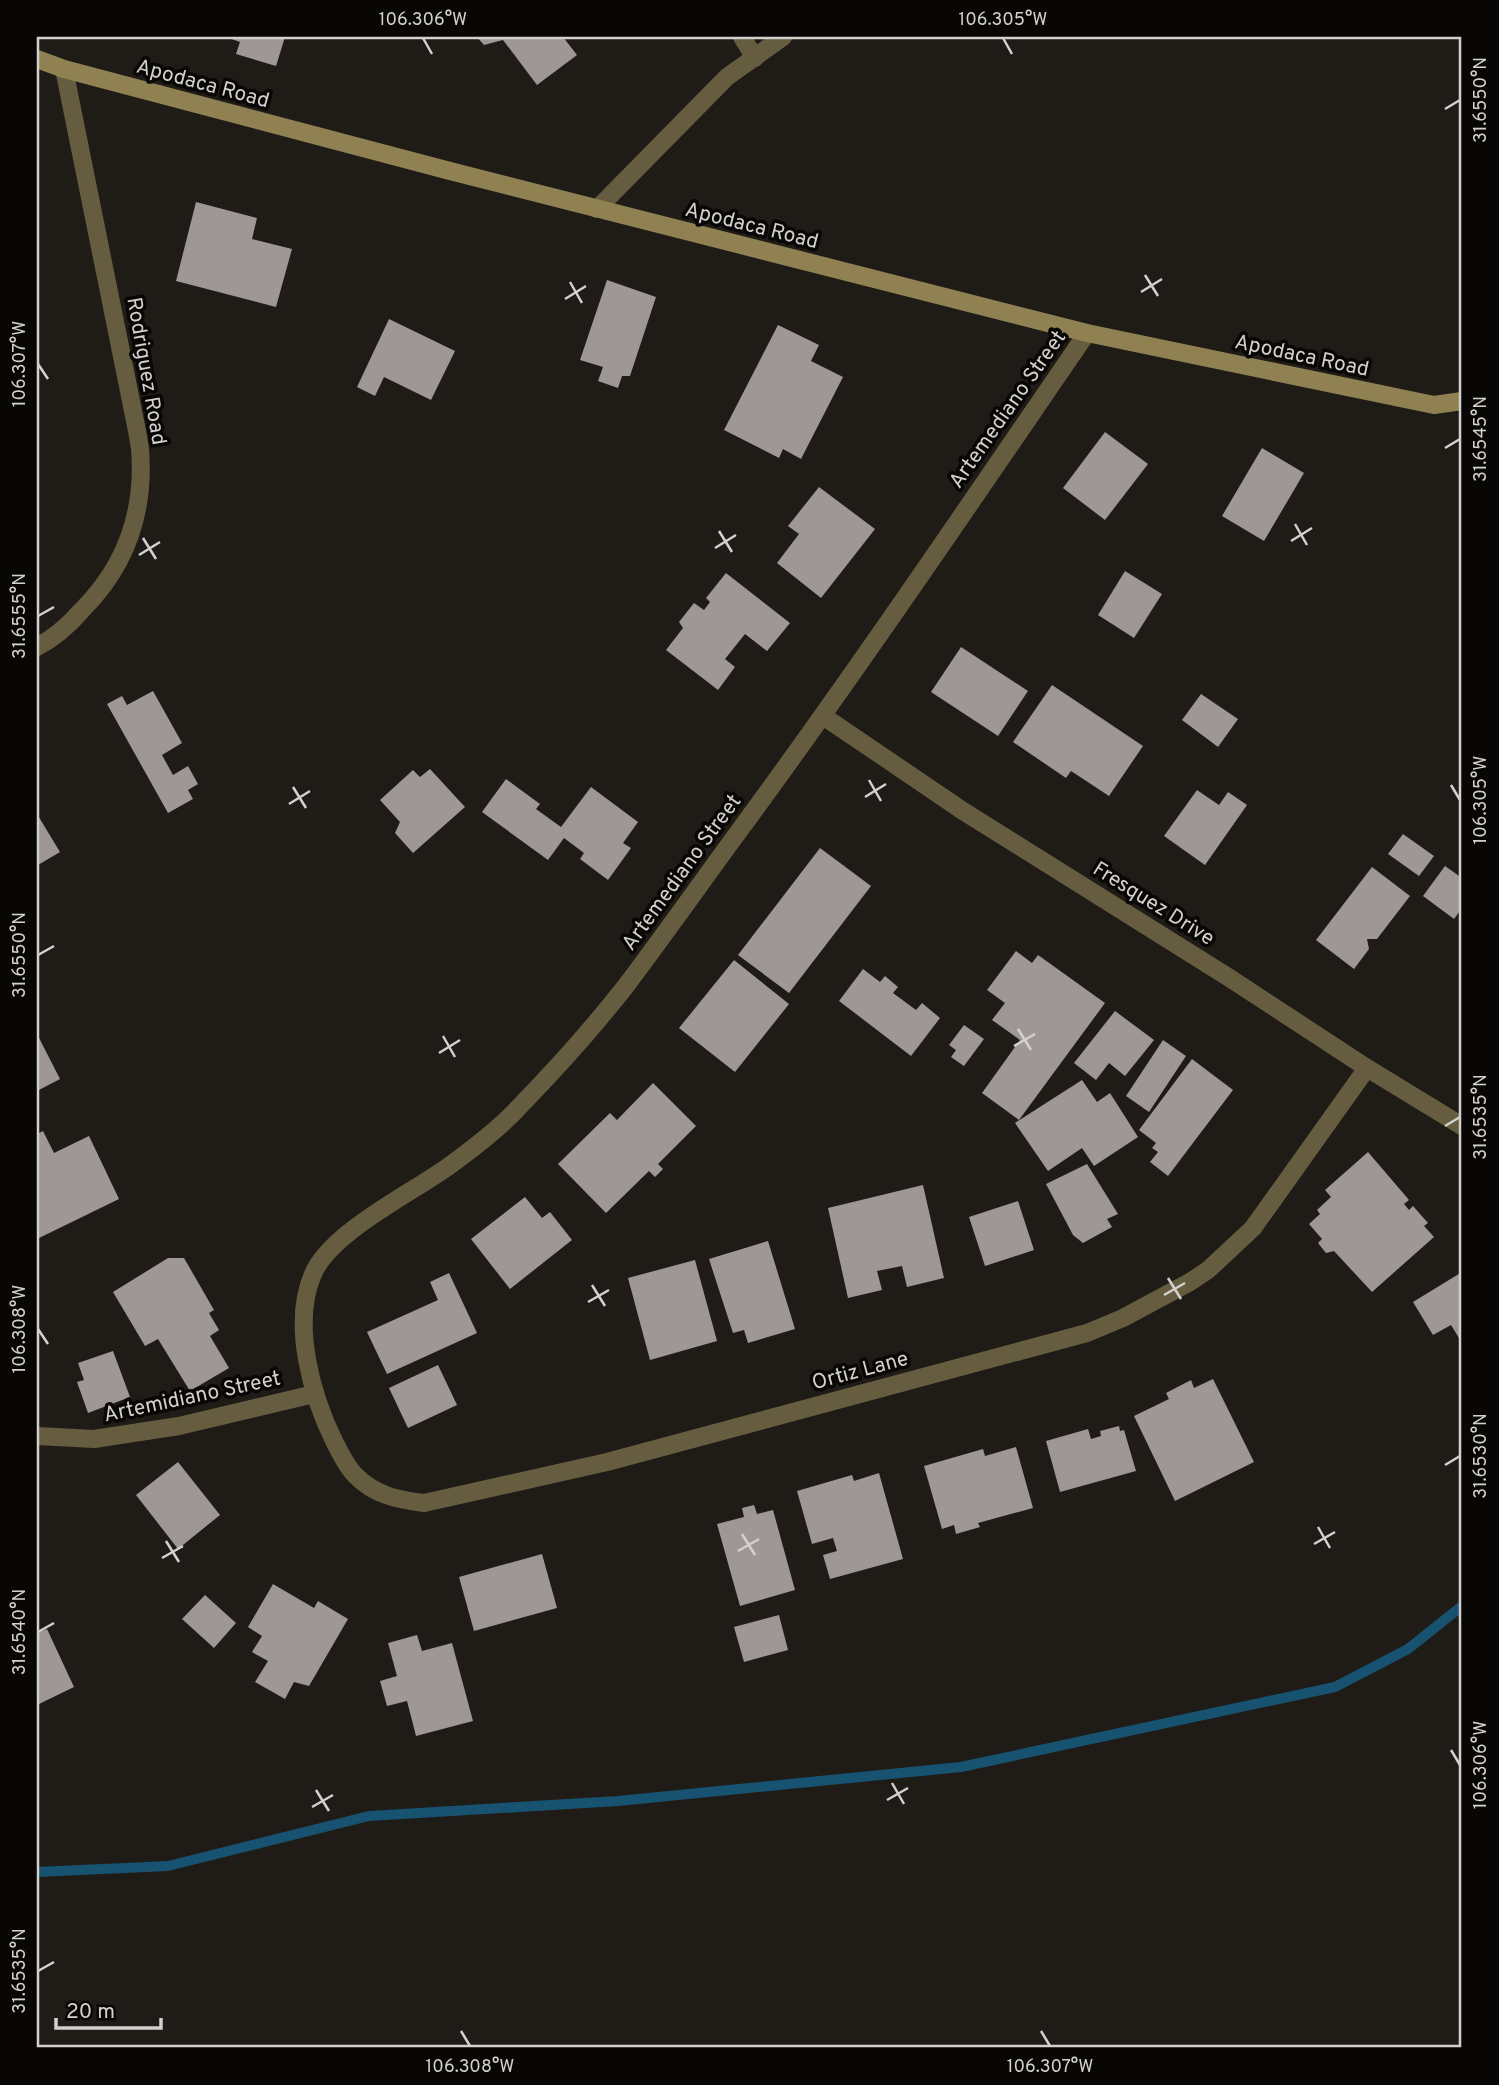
<svg xmlns="http://www.w3.org/2000/svg" width="1499" height="2085" font-family="Overpass,sans-serif">
  <rect width="100%" height="100%" fill="#1f1c17"/>
  <g fill="none" stroke-linecap="round" stroke-linejoin="round">
    <path stroke="#175271" stroke-width="10" d="M 37,1872 L 168,1866 L 369,1816 L 618,1801 L 961,1767 L 1335,1687 L 1408,1649 L 1462,1606"/>
  </g>
  <path fill="#9f9795" d="M 226,37 L 285,37 L 276,66 L 236,54 L 240,42 Z
    M 477,37 L 563,37 L 577,55 L 537,85 L 503,40 L 484,45 Z
    M 196,202 L 257,218 L 252,239 L 292,249 L 276,307 L 176,281 Z
    M 607,280 L 656,297 L 630,376 L 622,376 L 618,388 L 598,381 L 603,367 L 580,360 Z
    M 389,319 L 455,351 L 431,400 L 384,377 L 375,396 L 357,387 Z
    M 778,325 L 819,345 L 811,361 L 843,377 L 801,459 L 783,449 L 779,458 L 724,430 Z
    M 1105,432 L 1148,464 L 1105,520 L 1063,488 Z
    M 1262,448 L 1304,473 L 1264,541 L 1222,516 Z
    M 819,487 L 875,529 L 821,598 L 777,563 L 799,534 L 788,526 Z
    M 1125,571 L 1162,594 L 1134,638 L 1098,615 Z
    M 726,573 L 790,623 L 767,651 L 745,634 L 725,659 L 735,667 L 718,690 L 666,650 L 683,628 L 679,622 L 694,603 L 704,610 L 710,602 L 706,598 Z
    M 961,647 L 1028,691 L 998,736 L 931,692 Z
    M 1052,685 L 1143,746 L 1109,796 L 1071,771 L 1066,778 L 1013,742 Z
    M 153,691 L 182,743 L 162,755 L 173,775 L 188,766 L 198,784 L 188,790 L 193,799 L 168,813 L 107,704 L 122,696 L 127,705 Z
    M 1201,694 L 1238,719 L 1218,747 L 1182,720 Z
    M 430,769 L 465,807 L 413,853 L 395,833 L 400,822 L 380,800 L 413,770 L 420,777 Z
    M 506,779 L 540,804 L 536,809 L 561,827 L 591,787 L 638,822 L 623,843 L 631,848 L 608,880 L 580,859 L 584,853 L 564,838 L 548,860 L 482,812 Z
    M 1197,790 L 1219,805 L 1228,792 L 1247,805 L 1205,865 L 1164,836 Z
    M 37,814 L 60,852 L 38,865 L 37,863 Z
    M 1403,834 L 1434,856 L 1419,876 L 1388,854 Z
    M 820,848 L 871,886 L 789,993 L 738,955 Z
    M 1445,866 L 1462,878 L 1462,908 L 1454,919 L 1423,896 Z
    M 1372,867 L 1410,896 L 1377,939 L 1367,939 L 1369,949 L 1354,969 L 1316,940 Z
    M 1016,951 L 1032,963 L 1038,955 L 1105,1003 L 1019,1120 L 982,1093 L 1020,1040 L 992,1020 L 1005,1003 L 987,990 Z
    M 734,960 L 789,1004 L 735,1072 L 679,1028 Z
    M 863,969 L 880,982 L 885,976 L 898,987 L 893,993 L 916,1010 L 922,1003 L 940,1018 L 911,1056 L 839,1001 Z
    M 1115,1011 L 1154,1040 L 1125,1076 L 1109,1063 L 1096,1080 L 1074,1063 Z
    M 964,1025 L 984,1039 L 964,1066 L 951,1057 L 956,1050 L 949,1045 Z
    M 37,1034 L 60,1079 L 37,1091 Z
    M 1163,1040 L 1186,1056 L 1149,1112 L 1126,1096 Z
    M 1192,1059 L 1233,1090 L 1168,1176 L 1150,1162 L 1158,1152 L 1152,1148 L 1156,1143 L 1139,1130 Z
    M 1082,1080 L 1097,1102 L 1110,1093 L 1138,1137 L 1094,1166 L 1082,1148 L 1048,1171 L 1015,1123 Z
    M 653,1083 L 696,1126 L 658,1164 L 663,1169 L 655,1177 L 649,1171 L 606,1213 L 558,1164 L 610,1113 L 617,1120 Z
    M 43,1131 L 54,1153 L 89,1136 L 119,1199 L 37,1239 L 37,1134 Z
    M 1368,1152 L 1409,1200 L 1404,1204 L 1409,1210 L 1413,1206 L 1428,1223 L 1424,1226 L 1434,1237 L 1372,1292 L 1334,1251 L 1326,1253 L 1318,1243 L 1322,1239 L 1309,1224 L 1320,1214 L 1317,1210 L 1331,1197 L 1325,1190 Z
    M 1087,1164 L 1118,1214 L 1107,1219 L 1112,1227 L 1083,1243 L 1073,1235 L 1046,1184 Z
    M 923,1185 L 944,1278 L 907,1287 L 902,1266 L 877,1271 L 882,1290 L 848,1298 L 828,1208 Z
    M 525,1197 L 542,1218 L 550,1212 L 572,1240 L 510,1289 L 471,1239 Z
    M 1018,1201 L 1034,1250 L 985,1266 L 969,1217 Z
    M 768,1241 L 795,1329 L 748,1343 L 744,1330 L 733,1333 L 709,1259 Z
    M 168,1258 L 184,1258 L 214,1310 L 209,1313 L 219,1330 L 210,1336 L 229,1368 L 190,1391 L 158,1339 L 145,1346 L 113,1292 Z
    M 695,1260 L 717,1341 L 650,1360 L 628,1278 Z
    M 1462,1272 L 1462,1343 L 1451,1325 L 1433,1335 L 1413,1302 Z
    M 449,1273 L 477,1333 L 387,1374 L 367,1332 L 438,1300 L 430,1282 Z
    M 113,1351 L 130,1397 L 88,1413 L 77,1382 L 84,1380 L 78,1363 Z
    M 438,1365 L 457,1405 L 408,1428 L 389,1388 Z
    M 1213,1379 L 1254,1462 L 1175,1501 L 1134,1416 L 1169,1399 L 1166,1393 L 1191,1380 L 1194,1388 Z
    M 1119,1426 L 1120,1431 L 1124,1430 L 1136,1471 L 1060,1492 L 1046,1441 L 1088,1429 L 1091,1439 L 1101,1436 L 1100,1431 Z
    M 1016,1447 L 1033,1508 L 978,1523 L 980,1527 L 956,1534 L 954,1525 L 942,1529 L 924,1466 L 983,1449 L 985,1456 Z
    M 178,1462 L 220,1515 L 178,1549 L 136,1495 Z
    M 879,1473 L 903,1559 L 830,1579 L 823,1555 L 837,1551 L 833,1538 L 812,1544 L 797,1491 L 852,1475 L 854,1481 Z
    M 754,1505 L 757,1514 L 773,1510 L 795,1590 L 740,1606 L 717,1524 L 744,1517 L 742,1508 Z
    M 542,1554 L 557,1608 L 474,1631 L 459,1577 Z
    M 273,1584 L 314,1608 L 318,1601 L 348,1619 L 309,1686 L 294,1682 L 285,1699 L 255,1682 L 268,1661 L 252,1652 L 262,1636 L 248,1627 Z
    M 205,1595 L 236,1623 L 214,1648 L 182,1619 Z
    M 779,1615 L 788,1650 L 744,1662 L 734,1627 Z
    M 47,1629 L 74,1687 L 37,1705 L 37,1633 Z
    M 417,1635 L 422,1651 L 452,1643 L 473,1721 L 416,1736 L 407,1701 L 387,1706 L 380,1681 L 397,1676 L 388,1643 Z"/>
  <g fill="none" stroke-linecap="round" stroke-linejoin="round">
    <path stroke="#665d40" stroke-width="18" d="M 742,37 L 755,58
      M 597,209 L 727,77 L 783,37"/>
    <path stroke="#665d40" stroke-width="18" d="M 1087,333 C 973,499 861,665 742,827 C 703,880 665,934 625,987 C 592,1029 556,1069 519,1107 C 501,1127 471,1150 449,1166 C 412,1193 331,1232 313,1274 C 291,1324 312,1397 335,1443 C 341,1454 346,1466 355,1475 C 374,1495 398,1500 424,1503 L 607,1462 L 1087,1333 L 1123,1318 L 1190,1282 L 1208,1270 L 1253,1228 L 1367,1068
      M 37,647 C 54,638 69,625 82,610 C 127,565 145,512 140,449 C 138,433 134,417 131,401 L 64,69
      M 823,716 L 963,811 L 1228,977 L 1367,1068 L 1462,1126
      M 37,1436 L 94,1439 L 179,1426 L 314,1394"/>
    <path stroke="#908153" stroke-width="18" d="M 37,59 L 64,69 L 450,171 L 1087,333 L 1434,405 L 1462,401"/>
  </g>
  <path fill="none" stroke="#d3d1ce" stroke-width="2.5" d="M 423,38 L 432,54M 1003,38 L 1012,54M 1445,109 L 1460,100M 1145,275 L 1158,296M 570,282 L 582,303M 1141,292 L 1162,279M 565,299 L 586,286M 38,364 L 48,379M 1445,448 L 1460,439M 1295,524 L 1307,545M 719,531 L 732,552M 143,538 L 156,559M 1291,541 L 1312,528M 715,548 L 736,535M 139,555 L 160,542M 38,616 L 54,607M 869,780 L 881,801M 1451,785 L 1460,800M 293,787 L 306,808M 865,797 L 886,784M 289,804 L 310,791M 38,955 L 54,946M 1018,1029 L 1031,1050M 443,1036 L 455,1057M 1014,1046 L 1035,1034M 439,1053 L 460,1040M 1445,1126 L 1460,1117M 1168,1278 L 1181,1299M 592,1285 L 605,1306M 1164,1295 L 1185,1283M 588,1302 L 609,1290M 38,1329 L 48,1344M 1445,1465 L 1460,1456M 1318,1527 L 1330,1548M 742,1534 L 755,1555M 166,1541 L 179,1562M 1314,1544 L 1335,1532M 738,1551 L 759,1539M 162,1558 L 183,1546M 38,1632 L 54,1623M 1451,1750 L 1460,1765M 892,1783 L 904,1804M 316,1790 L 329,1811M 887,1800 L 908,1788M 312,1807 L 333,1795M 38,1971 L 54,1962M 461,2031 L 470,2046M 1041,2031 L 1050,2046"/>
  <g text-anchor="middle" stroke-width="7" stroke-linejoin="round" paint-order="stroke">
    <g font-size="21" fill="#d3d1ce" stroke="#080705">
      <text transform="translate(203 83) rotate(15)" y="7">Apodaca Road</text>
      <text transform="translate(752 225) rotate(14)" y="7">Apodaca Road</text>
      <text transform="translate(1302 355) rotate(12)" y="7">Apodaca Road</text>
      <text transform="translate(147 371) rotate(80)" y="7">Rodriguez Road</text>
      <text transform="translate(1007 409) rotate(-55)" y="7">Artemediano Street</text>
      <text transform="translate(681 872) rotate(-54)" y="7">Artemediano Street</text>
      <text transform="translate(1154 903) rotate(32)" y="7">Fresquez Drive</text>
      <text transform="translate(860 1370) rotate(-15)" y="7">Ortiz Lane</text>
      <text transform="translate(192 1396) rotate(-12)" y="7">Artemidiano Street</text>
    </g>
  </g>
  <rect width="1499" height="2085" fill="none" stroke="#080705" stroke-width="77"/>
  <path d="M56 2018v10h105v-10" fill="none" stroke="#d3d1ce" stroke-width="3.5"/>
  <text x="66" y="2018" font-size="21" fill="#d3d1ce" stroke="#080705" stroke-width="5" paint-order="stroke">20 m</text>
  <rect x="38" y="38" width="1422" height="2008" fill="none" stroke="#d3d1ce" stroke-width="2.5"/>
  <g font-size="18" text-anchor="middle" fill="#d3d1ce">
    <text x="423" y="25">106.306°W</text>
    <text x="1003" y="25">106.305°W</text>
    <text transform="translate(1480 100) rotate(-90)" y="6">31.6550°N</text>
    <text transform="translate(19 364) rotate(-90)" y="6">106.307°W</text>
    <text transform="translate(1480 439) rotate(-90)" y="6">31.6545°N</text>
    <text transform="translate(19 616) rotate(-90)" y="6">31.6555°N</text>
    <text transform="translate(1480 800) rotate(-90)" y="6">106.305°W</text>
    <text transform="translate(19 955) rotate(-90)" y="6">31.6550°N</text>
    <text transform="translate(1480 1117) rotate(-90)" y="6">31.6535°N</text>
    <text transform="translate(19 1329) rotate(-90)" y="6">106.308°W</text>
    <text transform="translate(1480 1456) rotate(-90)" y="6">31.6530°N</text>
    <text transform="translate(19 1632) rotate(-90)" y="6">31.6540°N</text>
    <text transform="translate(1480 1765) rotate(-90)" y="6">106.306°W</text>
    <text transform="translate(19 1971) rotate(-90)" y="6">31.6535°N</text>
    <text x="470" y="2072">106.308°W</text>
    <text x="1050" y="2072">106.307°W</text>
  </g>
</svg>
